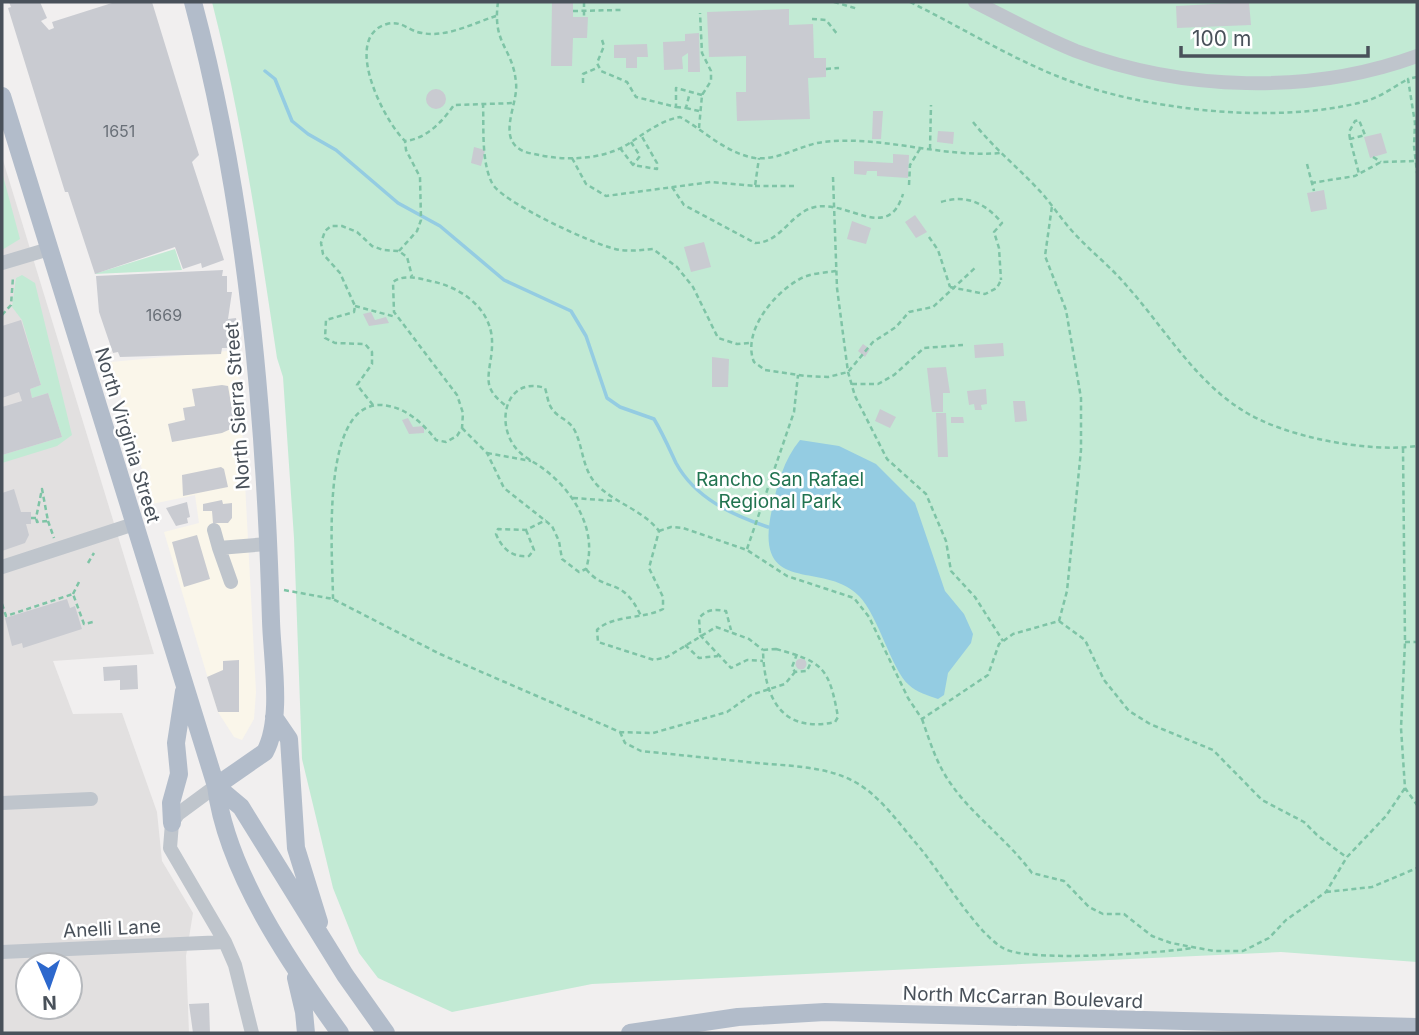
<svg xmlns="http://www.w3.org/2000/svg" width="1419" height="1035" font-family="Inter,sans-serif">
  <rect width="100%" height="100%" fill="#f1efef"/>
  <path fill="#faf6ea" d="M 238,350 L 256,692 L 254,719 L 242,740 L 234,737 L 218,712 L 164,532 L 199,523 L 195,495 L 152,504 L 111,362 Z"/>
  <path fill="#e2e0e0" fill-rule="evenodd" d="M 2,157 L 154,654 L 53,661 L 73,714 L 122,713 L 157,812 L 162,861 L 193,913 L 186,956 L 189,1033 L 2,1033 ZM 28,965 L 70,965 L 70,1007 L 28,1007 Z"/>
  <path fill="#c2ead4" d="M 212,2 L 1417,2 L 1417,962 L 1281,952 L 592,984 L 452,1012 L 378,978 L 359,953 L 333,888 L 302,759 L 294,538 L 283,377 L 277,358 C 259,238 242,119 212,2 Z
    M 2,172 L 20,239 L 2,250 Z
    M 175,249 L 182,270 L 94,274 Z
    M 22,275 L 35,283 L 72,435 L 57,446 L 2,463 L 2,455 L 62,437 L 48,393 L 32,398 L 30,389 L 41,385 L 22,320 L 12,307 L 16,278 Z"/>
  <path fill="#94cce2" d="M 800,440 L 839,446 L 876,464 L 915,503 L 945,591 L 964,614 L 973,634 L 971,643 L 948,673 L 944,695 L 938,699 C 929,696 916,692 909,685 C 892,671 878,615 859,596 C 823,559 752,599 772,509 C 777,485 784,459 800,440 Z"/>
  <g fill="none" stroke-linecap="round" stroke-linejoin="round">
    <path stroke="#94cce2" stroke-width="3.5" d="M 265,71 L 275,79 L 292,121 L 308,134 L 336,150 L 398,203 L 440,226 L 504,280 L 571,311 L 586,336 L 607,398 L 620,407 L 654,419 C 663,434 669,448 676,463 C 695,498 732,515 768,527"/>
  </g>
  <path fill="#c9cbd1" d="M 9,2 L 40,2 L 47,18 L 41,21 L 49,30 L 54,28 L 52,22 L 115,2 L 152,2 L 199,155 L 192,162 L 224,260 L 202,268 L 201,263 L 183,269 L 175,247 L 95,274 L 68,192 L 65,192 L 8,8 L 11,7 Z
    M 552,2 L 573,2 L 573,17 L 588,17 L 587,38 L 573,38 L 572,66 L 551,66 Z
    M 1249,2 L 1251,25 L 1177,28 L 1176,6 Z
    M 789,9 L 789,25 L 813,24 L 814,58 L 826,58 L 826,77 L 808,78 L 810,119 L 737,121 L 736,92 L 746,92 L 746,56 L 709,57 L 707,12 Z
    M 699,33 L 700,72 L 688,72 L 688,53 L 682,57 L 683,69 L 664,70 L 663,42 L 685,41 L 685,34 Z
    M 647,44 L 648,57 L 637,57 L 637,68 L 626,68 L 626,58 L 614,58 L 614,45 Z
    M426 99a10 10 0 1 1 20 0a10 10 0 1 1-20 0Z
    M 873,111 L 883,111 L 881,139 L 872,139 Z
    M 938,131 L 954,132 L 953,144 L 937,142 Z
    M 1381,133 L 1387,153 L 1370,158 L 1364,137 Z
    M 474,147 L 485,150 L 481,166 L 471,163 Z
    M 893,154 L 909,155 L 908,178 L 877,176 L 877,171 L 867,171 L 866,175 L 854,174 L 854,161 L 893,163 Z
    M 1324,190 L 1327,209 L 1311,212 L 1307,193 Z
    M 915,215 L 927,232 L 916,238 L 905,222 Z
    M 852,221 L 871,228 L 866,244 L 847,239 Z
    M 704,242 L 711,267 L 691,272 L 684,247 Z
    M 223,270 L 222,276 L 227,276 L 227,292 L 232,292 L 228,319 L 236,318 L 239,348 L 222,348 L 221,354 L 120,357 L 118,352 L 113,353 L 99,312 L 96,276 Z
    M 371,312 L 375,320 L 386,317 L 389,323 L 369,326 L 363,314 Z
    M 21,320 L 41,385 L 30,389 L 32,398 L 48,393 L 62,437 L 2,455 L 2,407 L 22,401 L 19,392 L 2,398 L 2,326 Z
    M 1003,343 L 1004,356 L 975,358 L 974,345 Z
    M 863,344 L 870,349 L 865,357 L 858,351 Z
    M 712,357 L 729,359 L 728,387 L 712,387 Z
    M 946,367 L 950,393 L 943,393 L 943,412 L 932,412 L 927,368 Z
    M 222,385 L 228,386 L 235,427 L 222,433 L 172,442 L 168,424 L 185,420 L 183,408 L 195,406 L 192,389 Z
    M 986,389 L 987,404 L 981,405 L 982,410 L 975,410 L 974,404 L 969,405 L 967,391 Z
    M 1013,401 L 1025,401 L 1027,421 L 1015,422 Z
    M 880,409 L 896,417 L 890,428 L 875,421 Z
    M 936,413 L 946,413 L 948,457 L 938,457 Z
    M 951,417 L 963,417 L 964,423 L 951,423 Z
    M 408,418 L 413,427 L 424,426 L 424,433 L 409,434 L 402,420 Z
    M 221,467 L 224,469 L 228,487 L 183,496 L 182,475 Z
    M 14,489 L 21,512 L 31,512 L 31,524 L 26,524 L 29,535 L 25,543 L 2,551 L 2,493 Z
    M 222,500 L 223,504 L 232,503 L 232,518 L 228,523 L 213,523 L 212,511 L 203,511 L 203,504 Z
    M 187,502 L 190,517 L 187,518 L 188,523 L 176,526 L 166,508 Z
    M 197,535 L 210,579 L 184,587 L 172,542 Z
    M 67,599 L 70,608 L 75,606 L 82,629 L 23,648 L 22,643 L 12,646 L 5,618 Z
    M795.5 664a5.5 5.5 0 1 1 11 0a5.5 5.5 0 1 1-11 0Z
    M 239,660 L 239,712 L 218,712 L 207,677 L 223,670 L 223,661 Z
    M 137,665 L 138,689 L 120,690 L 120,680 L 104,681 L 103,667 Z
    M 209,1003 L 210,1033 L 193,1033 L 189,1004 Z"/>
  <g fill="none" stroke-linecap="round" stroke-linejoin="round">
    <path stroke="#7ec4a6" stroke-width="2.5" stroke-dasharray="5 3.5" stroke-linecap="butt" d="M 498,2 C 492,45 513,47 516,83 C 518,100 504,125 512,141 C 518,152 529,153 539,155 C 566,161 600,159 623,147 C 642,136 658,121 680,117 C 705,131 725,153 755,158 C 778,161 800,145 823,142 C 882,135 941,158 1000,153
      M 584,2 L 584,17
      M 834,2 L 858,9
      M 910,2 C 961,27 1010,58 1062,78 C 1145,111 1280,125 1366,101 C 1381,97 1395,86 1408,79
      M 573,11 L 621,10
      M 496,16 C 474,23 446,38 422,33 C 408,31 402,20 387,24 C 341,37 384,121 405,141 C 426,139 442,122 454,105 L 515,103
      M 812,19 L 826,20 L 838,35
      M 602,40 L 604,46 L 597,63 L 601,71 L 627,82 L 636,97 L 676,107 L 676,88 L 702,95
      M 826,69 L 839,68
      M 1417,77 L 1408,79 L 1415,123 L 1414,146 L 1417,173
      M 583,83 L 583,74 L 599,67
      M 483,103 C 484,127 481,161 492,183 C 501,202 593,244 615,249 C 628,252 640,250 653,249 L 677,267 L 693,287 L 718,338 L 737,344 L 750,343
      M 676,107 L 686,108 L 690,92
      M 686,108 L 699,111
      M 973,122 C 992,146 1015,165 1036,187 C 1050,201 1060,218 1073,232 C 1090,251 1110,266 1126,285 C 1163,326 1194,380 1242,410 C 1283,437 1369,453 1417,446
      M 699,128 L 702,95 L 711,81 L 711,71 L 702,53 L 700,13
      M 1350,139 L 1349,132 L 1355,121 L 1359,120 L 1365,135 L 1350,139 L 1359,174
      M 631,142 L 640,156 L 633,165
      M 620,148 L 633,165 L 657,169 L 657,163 L 641,135
      M 930,149 L 931,105
      M 1373,157 L 1381,162
      M 572,158 L 586,184 L 606,196 L 711,182 L 755,186 L 759,158
      M 1307,164 L 1314,191
      M 833,177 L 837,288 L 848,372 L 855,396 L 887,459 L 926,494 L 946,541 L 951,571 L 975,597 L 1003,641
      M 1311,183 L 1355,176 L 1381,162 L 1415,161
      M 909,185 L 910,165 L 921,147
      M 755,186 L 794,186
      M 672,187 L 684,205 L 755,243 C 781,243 791,212 815,207 C 849,200 888,243 903,194
      M 941,202 C 967,194 985,203 1002,223 L 994,232 L 999,248 L 1001,280
      M 929,237 L 938,250 L 950,287
      M 399,251 L 417,231 L 421,220 L 420,177 L 406,150 L 405,141
      M 836,271 C 824,273 809,273 798,280 C 772,295 742,333 754,362 L 765,370 L 806,376 L 828,377 L 848,372 L 873,342 L 896,327 L 909,312 L 933,307 L 976,267
      M 355,306 L 396,317
      M 2,315 L 11,305 L 13,277
      M 852,384 L 878,384 L 894,375 L 924,348 L 963,345
      M 373,405 L 357,385 L 372,364 L 372,352 L 365,344 L 335,343 L 325,338 L 326,320 L 354,312 L 355,306 L 340,273 L 323,254 L 321,243 L 325,231 L 331,226 L 342,226 L 357,232 L 372,246 L 383,250 L 399,251 L 407,257 L 412,276
      M 462,428 L 487,453 L 504,488 L 552,526 L 559,541 L 562,559 L 579,572 L 586,569 C 598,531 574,492 545,470 C 535,462 522,457 515,447 C 495,421 507,376 545,388 C 547,394 548,404 552,409 C 558,418 570,420 575,431 C 584,450 582,470 598,486 C 617,504 644,511 659,531 L 649,568 L 663,597 L 663,609 C 644,619 612,615 597,630 L 598,642 L 654,660 L 667,657 L 716,627 L 749,639 L 763,650
      M 1403,448 L 1405,642 L 1401,728 L 1405,788 L 1417,805
      M 487,453 L 531,461
      M 573,498 L 615,501
      M 31,518 L 36,518 L 42,489 L 48,521 L 37,522 L 36,518
      M 48,521 L 54,538
      M 526,530 L 534,550 L 529,556 C 513,558 502,549 496,534 L 498,529 L 526,530 L 546,520
      M 659,531 L 671,527 L 683,528 L 747,550 L 787,576 L 854,598 L 869,617 L 908,698 L 922,719 L 988,675 L 999,644 L 1013,634 L 1059,621 L 1067,591 L 1081,450 L 1081,398 L 1066,310 L 1045,256 L 1052,206
      M 747,549 L 794,412 L 798,375
      M 88,563 L 94,553
      M 586,569 C 606,594 622,575 641,616
      M 284,590 L 333,599 L 440,654 L 620,732 L 653,733 L 727,712 L 751,695 L 785,684 L 795,672
      M 73,594 L 79,582
      M 333,599 C 333,560 319,406 379,405 C 403,405 422,422 436,440 L 446,442 L 457,436 L 462,428 L 463,413 L 457,395 L 394,312 L 393,282 C 404,274 418,278 430,281 C 462,287 494,310 492,346 C 492,358 487,373 489,384 C 491,394 499,400 506,406
      M 2,604 L 6,616 L 73,594 L 84,624 L 93,622
      M 1059,621 L 1085,640 L 1104,680 L 1129,711 L 1150,724 L 1213,750 L 1262,800 L 1304,822 L 1317,835 L 1346,857
      M 700,633 L 699,618 C 707,609 715,609 726,611 L 731,630
      M 700,635 L 731,668 L 747,660 L 763,661
      M 1405,642 L 1417,642
      M 685,645 L 699,658 L 718,656
      M 776,649 C 823,662 829,667 838,717 L 835,722 C 781,734 764,697 763,650 Z
      M 797,654 L 792,667 L 795,672 L 807,671 L 811,662
      M 922,719 C 930,742 937,765 951,784 C 973,816 1007,839 1032,873 L 1064,881 L 1089,907 L 1103,914 L 1124,914 L 1152,936 L 1171,943 L 1214,951 L 1243,951 L 1269,938 L 1286,920 L 1326,892 L 1347,857 L 1386,816 L 1405,788
      M 620,732 L 625,743 L 641,751 C 680,755 718,759 757,763 C 789,766 826,766 855,782 C 879,795 898,822 915,842 C 939,869 975,932 1003,948 C 1026,963 1161,953 1193,948
      M 1326,892 L 1372,887 L 1417,868"/>
    <path stroke="#bfc5cc" stroke-width="14" d="M 975,2 C 1009,19 1041,37 1076,51 C 1183,91 1310,95 1417,56
      M 2,263 L 49,249
      M 214,530 L 219,548
      M 2,567 L 134,524
      M 231,582 L 219,548 L 267,544
      M 216,786 L 178,814 L 172,823 L 170,848 L 225,942 L 235,965 L 252,1033
      M 2,803 L 91,799
      M 2,952 L 225,942"/>
    <path stroke="#b2bcca" stroke-width="18" d="M 193,2 C 247,204 265,413 271,621 C 272,658 283,719 265,752 L 216,786
      M 2,96 L 216,786 C 226,871 291,965 340,1033
      M 274,717 L 289,739 L 296,848 L 319,922
      M 216,786 L 241,807 L 345,975 L 386,1033
      M 172,823 L 171,803 L 179,774 L 176,743 L 184,691
      M 296,978 L 304,1012 L 306,1033
      M 630,1033 L 738,1017 L 825,1012 L 1417,1027"/>
    <path stroke="#7ec4a6" stroke-width="2.5" stroke-dasharray="5 3.5" stroke-linecap="butt" d="M 950,287 L 985,294 L 997,288 L 1001,280"/>
  </g>
  <g text-anchor="middle" stroke-width="5" stroke-linejoin="round" paint-order="stroke">
    <g font-size="16" fill="#697078">
      <text x="119" y="137">1651</text>
      <text x="164" y="321">1669</text>
    </g>
    <g font-size="19" fill="#49515a" stroke="#fff">
      <text transform="translate(237 406) rotate(-94)" y="7">North Sierra Street</text>
      <text transform="translate(128 435) rotate(73)" y="7">North Virginia Street</text>
      <text transform="translate(112 928) rotate(-3)" y="7">Anelli Lane</text>
      <text transform="translate(1023 997) rotate(2)" y="7">North McCarran Boulevard</text>
    </g>
    <g font-size="19" fill="#217350" stroke="#fff">
      <text x="780" y="486">Rancho San Rafael<tspan x="780" dy="22">Regional Park</tspan></text>
    </g>
  </g>
  <rect width="1419" height="1035" fill="none" stroke="#49515a" stroke-width="7"/>
  <g transform="translate(49 986) rotate(178)"><circle r="33" fill="#ffffff" stroke="#b6b9bd" stroke-width="2"/>
  <path d="M0-5L12 26L0 18L-12 26Z" fill="#2d68cd"/>
  <text y="-10" font-size="19" font-weight="bold" text-anchor="middle" fill="#49515a">N</text>
  </g>
  <path d="M1181 46v10h187v-10" fill="none" stroke="#49515a" stroke-width="3.5"/>
  <text x="1192" y="46" font-size="21" fill="#49515a" stroke="#ffffff" stroke-width="5" paint-order="stroke">100 m</text>
</svg>
